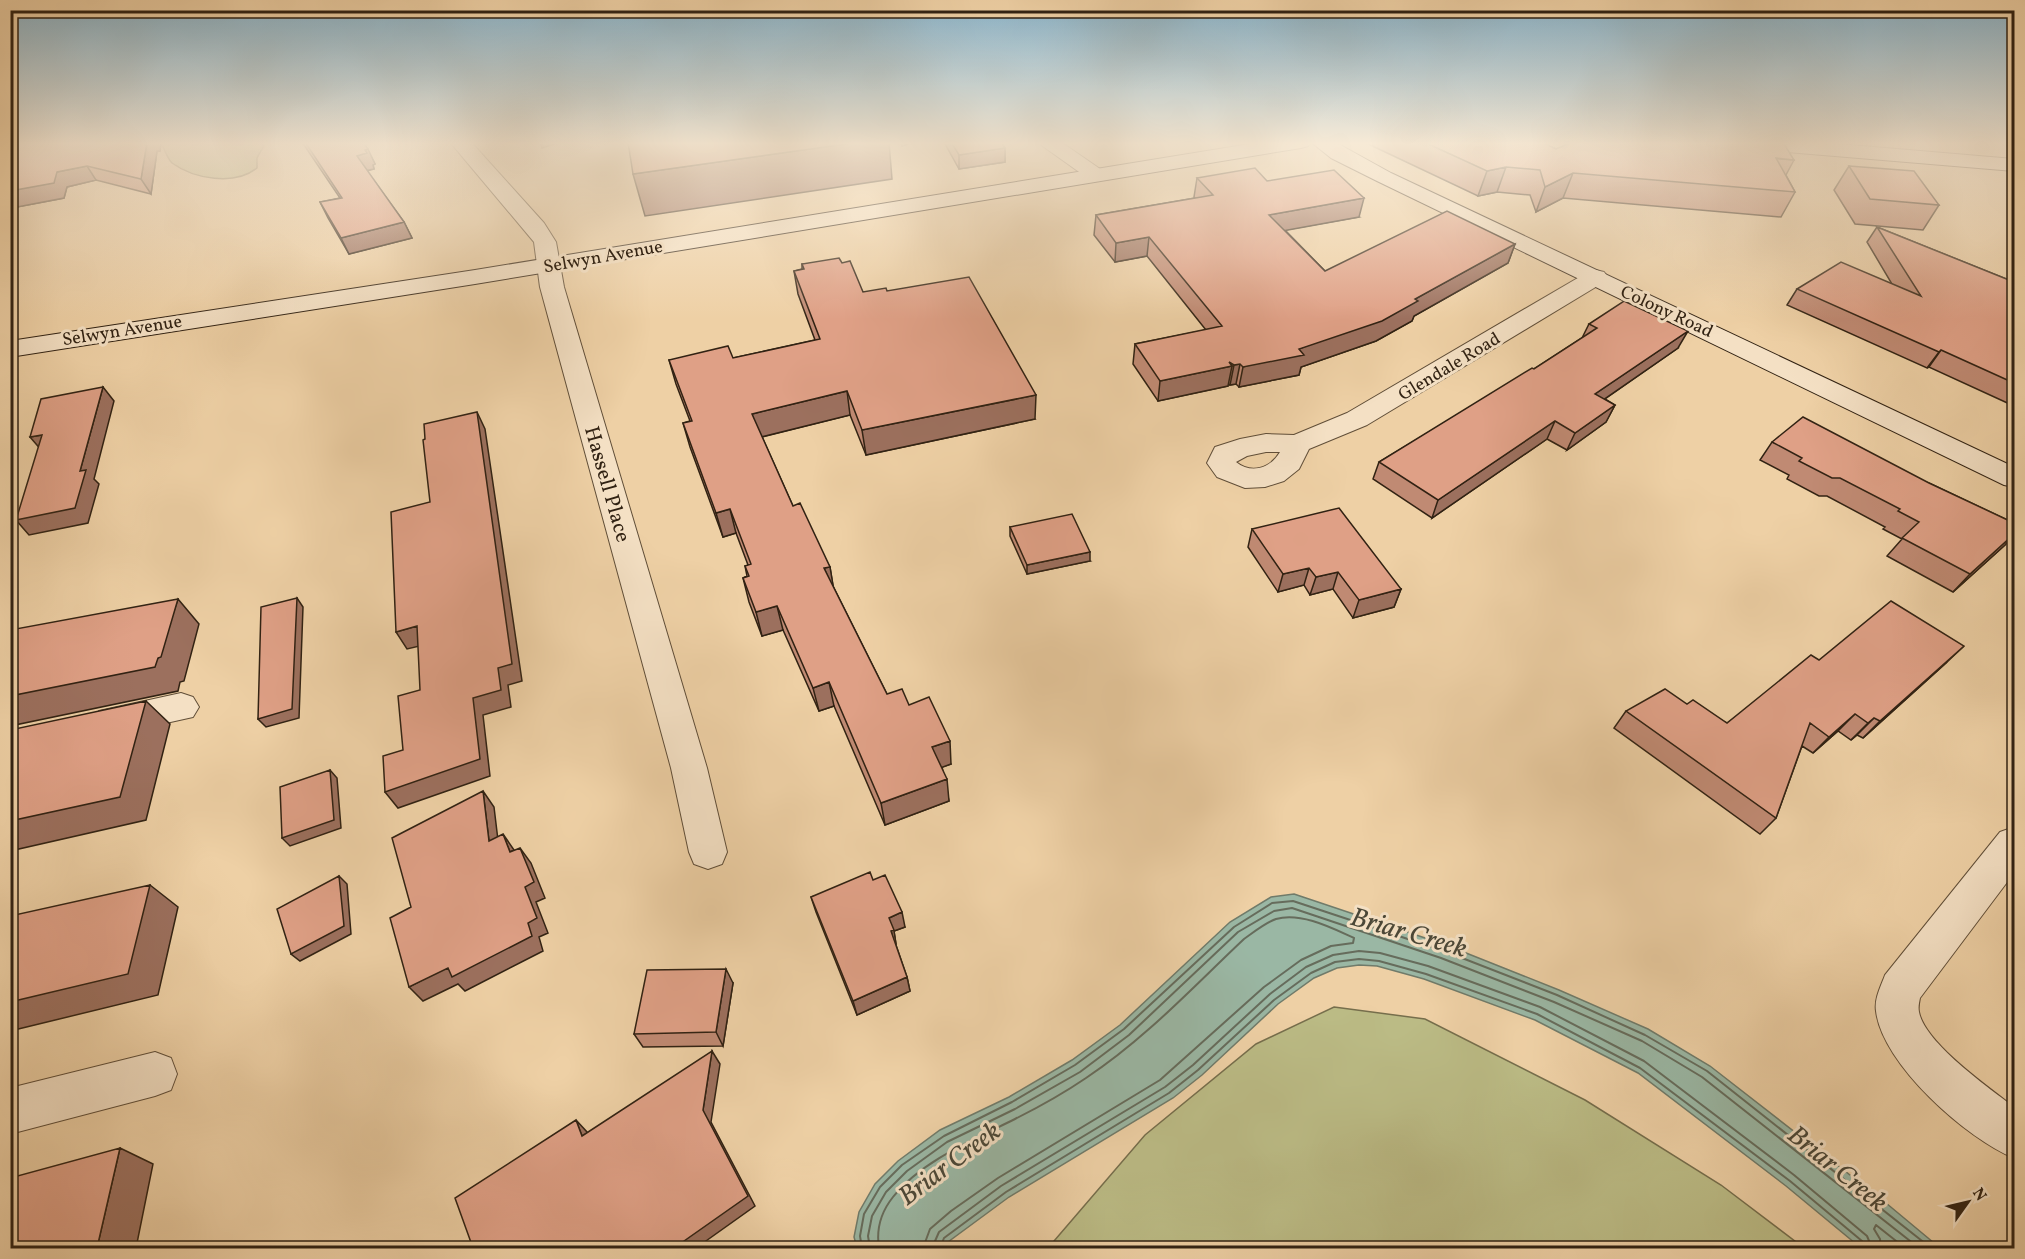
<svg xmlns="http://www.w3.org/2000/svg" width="2025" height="1259" font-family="Vollkorn,serif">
  <rect width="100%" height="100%" fill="#eed0a5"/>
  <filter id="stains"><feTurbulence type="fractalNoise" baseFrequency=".00333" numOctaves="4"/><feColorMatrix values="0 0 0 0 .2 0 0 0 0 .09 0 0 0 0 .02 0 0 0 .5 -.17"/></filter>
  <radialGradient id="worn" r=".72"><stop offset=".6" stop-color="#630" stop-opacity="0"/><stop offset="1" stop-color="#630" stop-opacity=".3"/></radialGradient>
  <path fill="#bbbb85" stroke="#766e4c" stroke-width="1.5" d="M 161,142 L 266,142 L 257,158 L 257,168 C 235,186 194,179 172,163 C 167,158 164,149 161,142 Z
    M 1334,1007 L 1425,1019 L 1585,1100 L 1721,1185 L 1804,1248 L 1048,1248 L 1145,1135 L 1256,1044 Z"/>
  <path fill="#9ab7a4" stroke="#707b6a" stroke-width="1.5" d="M 1294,894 L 1446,945 L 1559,990 L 1648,1029 L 1710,1066 L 1886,1203 L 1940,1248 L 1861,1248 L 1786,1186 L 1638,1073 L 1535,1020 L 1424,979 L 1377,966 L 1359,965 L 1337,968 L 1314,978 L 1278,1004 L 1202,1075 L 1173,1098 L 1009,1197 L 948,1242 L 945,1248 L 857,1248 L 854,1237 L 859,1212 L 875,1184 L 898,1161 L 940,1130 L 1009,1097 L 1072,1060 L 1120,1025 L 1230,922 L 1271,897 Z"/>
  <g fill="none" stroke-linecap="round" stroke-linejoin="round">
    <path stroke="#666c5c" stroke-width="2" d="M 862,1248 L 860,1236 L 864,1214 L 880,1187 L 902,1165 L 944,1136 L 1012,1102 L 1075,1065 L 1124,1029 L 1234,927 L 1272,903 L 1293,901 L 1444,951 L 1557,995 L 1645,1035 L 1707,1071 L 1931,1248
      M 870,1248 L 868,1236 L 872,1216 L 886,1192 L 907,1171 L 947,1142 L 1015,1109 L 1080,1072 L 1129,1035 L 1238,932 L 1274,911 L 1292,908 L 1441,958 L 1554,1002 L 1642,1041 L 1702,1077 L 1919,1248
      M 879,1248 C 876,1229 881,1212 893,1197 C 921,1161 975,1139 1015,1119 C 1039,1107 1064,1093 1086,1078 C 1145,1039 1193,987 1244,939 C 1254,932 1265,923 1276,919 C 1301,912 1332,928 1354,938 L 1353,943 L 1331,946 L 1301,960 L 1264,987 L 1160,1080 L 998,1178 L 951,1211 L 930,1229 L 923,1248
      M 932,1248 L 939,1232 L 1001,1186 L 1165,1087 L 1193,1065 L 1270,994 L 1306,967 L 1333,955 L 1359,951 L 1380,953 L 1428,966 L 1540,1007 L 1644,1061 L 1794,1175 L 1867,1236 L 1872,1248
      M 940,1248 L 944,1238 L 1006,1192 L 1169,1093 L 1198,1070 L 1274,1000 L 1311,973 L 1335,962 L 1359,959 L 1379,961 L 1426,974 L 1537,1014 L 1640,1068 L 1790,1181 L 1862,1241 L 1865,1248
      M 1881,1248 L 1880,1239 L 1874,1229 L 1876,1225 L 1905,1248"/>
    <g stroke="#604e38" stroke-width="2">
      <path id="street" d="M 450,142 L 471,142 L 544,223 L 556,242 L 564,287 L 707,768 L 727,852 L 722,864 L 708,869 L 694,864 L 689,852 L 671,768 L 540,287 L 534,242 Z
        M 1037,142 L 1061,142 L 1103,171 L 1107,175 L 1103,179 L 1096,181 L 1089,179 Z
        M 1596,270 L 1604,272 L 1608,277 L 1604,282 L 1367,425 L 1309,449 L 1299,469 L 1284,481 L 1265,487 L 1245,488 L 1217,477 L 1207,463 L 1215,447 L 1240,439 L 1266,434 L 1294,435 L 1347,413 L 1588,272 ZM 1266,452 L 1280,452 C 1270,469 1251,474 1236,462 L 1247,456 Z
        M 181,693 L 193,697 L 199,707 L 193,717 L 112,735 L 99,731 L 94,721 L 99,711 Z
        M 2014,827 L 2014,873 L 1920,998 C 1919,1003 1918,1007 1919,1012 C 1925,1043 1989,1088 2014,1107 L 2014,1158 C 1967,1139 1882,1064 1876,1011 C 1874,999 1881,986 1885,975 L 2000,832 Z
        M 155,1052 L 171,1058 L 177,1074 L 171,1090 L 155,1096 L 10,1134 L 10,1088 Z"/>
    </g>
    <g stroke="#312213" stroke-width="2">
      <path id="secondary" d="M 1262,142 L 1311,142 L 1308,146 L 1301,148 L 475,284 L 10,357 L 10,341 L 475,270 Z
        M 1311,142 L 1335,142 L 1391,173 L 2014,467 L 2014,487 L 2004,485 L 1377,181 L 1331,158 Z
        M 1728,142 L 1815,142 L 2014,159 L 2014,171 L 1738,148 L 1731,146 Z"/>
    </g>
    <use href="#street" fill="#f4e0c4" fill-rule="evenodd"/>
    <use href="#secondary" fill="#f4e0c4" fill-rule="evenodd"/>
  </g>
  <path fill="#c08a73" stroke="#312213" stroke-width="1.5" d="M 15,142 L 161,142 L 160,151 L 157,151 L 151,194 L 96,180 L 67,187 L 64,198 L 12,208 L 10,205 L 10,155 Z
    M 302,142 L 363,142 L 375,164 L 373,165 L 374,169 L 367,171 L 404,222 L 412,238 L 349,254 L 328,218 L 320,202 L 340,198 Z
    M 944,142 L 1001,142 L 1005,148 L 1005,162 L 959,169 Z
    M 1364,142 L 1541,142 L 1556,149 L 1573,142 L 1794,160 L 1786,175 L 1795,192 L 1781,217 L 1563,198 L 1536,212 L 1530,195 L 1497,192 L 1478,196 Z
    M 1849,166 L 1939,205 L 1923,230 L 1855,224 L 1834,190 Z
    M 1197,178 L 1267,181 L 1359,217 L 1285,230 L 1325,271 L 1515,244 L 1508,263 L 1414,316 L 1412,321 L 1376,341 L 1301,367 L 1299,375 L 1239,387 L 1236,384 L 1230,385 L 1228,384 L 1228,386 L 1158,401 L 1133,364 L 1135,344 L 1206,330 L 1147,256 L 1115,262 L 1094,235 L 1096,215 L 1195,198 L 1194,197 Z
    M 1877,227 L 2014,282 L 2014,406 L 1929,367 L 1927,368 L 1787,305 L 1797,289 L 1892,284 L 1867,242 Z
    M 842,263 L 863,292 L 887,291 L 1035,419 L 866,455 L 850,415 L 762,437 L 793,506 L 830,567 L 833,586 L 887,694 L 909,705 L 951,764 L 942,767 L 949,801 L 885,825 L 834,706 L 819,711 L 783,630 L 762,636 L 749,602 L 743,578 L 747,576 L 745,566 L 748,565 L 736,533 L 723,537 L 690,447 L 683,423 L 690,421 L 676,384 L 669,360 L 733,358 L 815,340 L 798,294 L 794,271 L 802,269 L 802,264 Z
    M 1589,324 L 1678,348 L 1605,399 L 1615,405 L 1606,422 L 1567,450 L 1547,439 L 1432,518 L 1373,479 L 1379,462 L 1534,369 L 1582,338 Z
    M 1772,442 L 1929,483 L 2014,523 L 2014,535 L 2005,545 L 1953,592 L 1887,556 L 1902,539 L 1883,529 L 1885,527 L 1827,496 L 1819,496 L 1787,479 L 1789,475 L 1760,460 Z
    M 1010,527 L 1090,561 L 1027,574 L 1010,536 Z
    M 1252,529 L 1401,589 L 1394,607 L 1353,618 L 1333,589 L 1310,595 L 1304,585 L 1278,592 L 1248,547 Z
    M 1819,660 L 1946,663 L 1863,738 L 1857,735 L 1851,740 L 1838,731 L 1813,753 L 1802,746 L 1776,818 L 1760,834 L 1614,728 L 1626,711 L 1687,704 L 1727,723 Z
    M 873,880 L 905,927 L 894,931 L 896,944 L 896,945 L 907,977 L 910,991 L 857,1015 L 816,912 L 811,897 Z
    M 733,983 L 723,1046 L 643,1047 L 634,1034 Z"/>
  <path fill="#9c705e" stroke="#312213" stroke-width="1.5" d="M 147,142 L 161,142 L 160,151 L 157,151 L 151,194 L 141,179 Z
    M 540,142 L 560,142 L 542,148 Z
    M 860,142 L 889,142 L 892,179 L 645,216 L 633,174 Z
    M 901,142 L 914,142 L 902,146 Z
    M 1005,148 L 1005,162 L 959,169 L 959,155 Z
    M 368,149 L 375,164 L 373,165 L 374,169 L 364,171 L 357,156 L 365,150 Z
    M 87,166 L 96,180 L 67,187 L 64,198 L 12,208 L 10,205 L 10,191 L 57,172 Z
    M 1506,167 L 1497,192 L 1478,196 L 1487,171 Z
    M 1573,173 L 1563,198 L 1536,212 L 1545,187 Z
    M 1364,198 L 1359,217 L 1266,234 L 1269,215 Z
    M 404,222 L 412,238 L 349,254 L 341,238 Z
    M 1149,237 L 1147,256 L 1115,262 L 1116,243 Z
    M 1515,244 L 1508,263 L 1414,316 L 1412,321 L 1376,341 L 1301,367 L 1299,375 L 1239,387 L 1243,367 L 1299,349 L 1415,299 Z
    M 1688,331 L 1678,348 L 1587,411 L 1595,394 Z
    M 1941,350 L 1929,367 L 1927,368 L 1939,352 Z
    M 1240,364 L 1236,384 L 1230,385 L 1234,365 Z
    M 1232,366 L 1228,386 L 1158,401 L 1160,381 Z
    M 103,387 L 114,401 L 94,479 L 99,484 L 88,523 L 29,535 L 16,520 L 80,471 Z
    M 847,391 L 850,415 L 757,438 L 752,414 Z
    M 1036,395 L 1035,419 L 866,455 L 862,430 Z
    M 1615,405 L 1606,422 L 1567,450 L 1575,433 Z
    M 477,412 L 485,429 L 522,681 L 508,685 L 511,707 L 483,715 L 490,776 L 398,808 L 385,792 L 473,698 Z
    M 1555,421 L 1547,439 L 1432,518 L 1438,500 Z
    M 42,435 L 43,452 L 30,437 Z
    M 730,509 L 736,533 L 723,537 L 716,513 Z
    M 2014,534 L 2005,545 L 1953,592 L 1970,574 Z
    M 1090,552 L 1090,561 L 1027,574 L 1027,565 Z
    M 830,567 L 834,591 L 824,568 Z
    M 1309,568 L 1304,585 L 1278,592 L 1283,574 Z
    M 1338,572 L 1333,589 L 1310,595 L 1316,577 Z
    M 1401,589 L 1394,607 L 1353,618 L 1359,600 Z
    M 297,598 L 303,607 L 299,718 L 266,727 L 258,719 Z
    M 178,599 L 199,624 L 184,681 L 180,682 L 178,691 L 10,726 L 10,696 L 158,658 Z
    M 777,606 L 783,630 L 762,636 L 756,612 Z
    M 417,626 L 428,644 L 407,649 L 396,632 Z
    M 1964,646 L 1946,663 L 1863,738 L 1880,721 Z
    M 829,682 L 834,706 L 819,711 L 813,688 Z
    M 146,701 L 170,724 L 146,820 L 10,851 L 10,821 Z
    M 1855,714 L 1838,731 L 1813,753 L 1829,737 Z
    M 1874,718 L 1857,735 L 1851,740 L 1868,723 Z
    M 950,741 L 951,764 L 935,770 L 932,747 Z
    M 330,770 L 337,778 L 341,828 L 290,846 L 282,838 Z
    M 947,779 L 949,801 L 885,825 L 881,803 Z
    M 483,791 L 494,807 L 500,857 L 489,841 Z
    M 503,834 L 514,850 L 510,852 Z
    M 520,848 L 531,863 L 545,898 L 536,902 L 548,933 L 539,937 L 543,951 L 465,991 L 458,984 L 423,1001 L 409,987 L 528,923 L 525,887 Z
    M 339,876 L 347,884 L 351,934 L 300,961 L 291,954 Z
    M 150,885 L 178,907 L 158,995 L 10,1031 L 10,1002 Z
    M 902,912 L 905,927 L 894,931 L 896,944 L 894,946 L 889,918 Z
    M 726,969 L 733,983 L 723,1046 L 716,1032 Z
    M 907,977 L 910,991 L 857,1015 L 853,1001 Z
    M 712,1051 L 720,1064 L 711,1122 L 755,1206 L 696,1248 L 674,1248 L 703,1110 Z
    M 576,1120 L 587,1132 L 593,1147 L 582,1136 Z
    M 120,1148 L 153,1164 L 136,1248 L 97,1248 Z"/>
  <path fill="#dfa086" stroke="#312213" stroke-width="1.5" d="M 15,142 L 147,142 L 141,179 L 87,166 L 57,172 L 54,183 L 10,191 L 10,155 Z
    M 305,142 L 363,142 L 368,149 L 365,150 L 367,153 L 357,156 L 404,222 L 341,238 L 320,202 L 342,198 Z
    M 628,142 L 860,142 L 633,174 Z
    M 951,142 L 1001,142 L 1005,148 L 959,155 Z
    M 1424,142 L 1541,142 L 1556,149 L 1573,142 L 1783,142 L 1794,160 L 1776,158 L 1795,192 L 1573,173 L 1545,187 L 1540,170 L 1506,167 L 1487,171 Z
    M 1849,166 L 1914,171 L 1939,205 L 1870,199 Z
    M 1255,168 L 1267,181 L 1334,170 L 1364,198 L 1269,215 L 1325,271 L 1447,211 L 1515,244 L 1415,299 L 1418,301 L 1382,321 L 1299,349 L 1304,355 L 1243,367 L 1240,364 L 1234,365 L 1229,362 L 1232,366 L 1160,381 L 1135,344 L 1222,326 L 1149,237 L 1116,243 L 1096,215 L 1213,195 L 1197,178 Z
    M 1877,227 L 2014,282 L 2014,383 L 1941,350 L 1939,352 L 1797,289 L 1841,262 L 1921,296 Z
    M 839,258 L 842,263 L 850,261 L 863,292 L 886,288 L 887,291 L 969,277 L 1036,395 L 862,430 L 847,391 L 752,414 L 793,506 L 800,503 L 830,567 L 824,568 L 887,694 L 902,689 L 909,705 L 929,697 L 950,741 L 932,747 L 947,779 L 881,803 L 829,682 L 813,688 L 777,606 L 756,612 L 743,578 L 749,576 L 745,566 L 751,564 L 730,509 L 716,513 L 683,423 L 692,421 L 669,360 L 728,346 L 733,358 L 820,339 L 794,271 L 804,269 L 802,264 Z
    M 1624,301 L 1688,331 L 1595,394 L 1615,405 L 1575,433 L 1555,421 L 1438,500 L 1379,462 L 1532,368 L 1534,369 L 1597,328 L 1589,324 Z
    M 103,387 L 80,471 L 86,470 L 75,508 L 16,520 L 42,435 L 30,437 L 41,399 Z
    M 477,412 L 512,664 L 498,668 L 501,690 L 473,698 L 480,759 L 385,792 L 383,756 L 403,750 L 398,696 L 420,690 L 417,626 L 396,632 L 391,512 L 430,502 L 423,440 L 425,439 L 424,424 Z
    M 1803,417 L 1929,483 L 2014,523 L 2014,534 L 1970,574 L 1902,538 L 1919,522 L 1898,511 L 1900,509 L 1840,478 L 1832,478 L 1799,461 L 1802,458 L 1772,442 Z
    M 1339,508 L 1401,589 L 1359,600 L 1338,572 L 1316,577 L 1309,568 L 1283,574 L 1252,529 Z
    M 1072,514 L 1090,552 L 1027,565 L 1010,527 Z
    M 297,598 L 292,709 L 258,719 L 261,607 Z
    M 178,599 L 161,657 L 158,658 L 155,667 L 10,696 L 10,630 Z
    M 1891,601 L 1964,646 L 1880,721 L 1874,718 L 1868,723 L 1855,714 L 1829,737 L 1810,723 L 1776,818 L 1626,711 L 1665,689 L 1687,704 L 1693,700 L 1727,723 L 1811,655 L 1819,660 Z
    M 146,701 L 120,797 L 10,821 L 10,730 Z
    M 330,770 L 334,820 L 282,838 L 280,787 Z
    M 483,791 L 489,841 L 503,834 L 510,852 L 520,848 L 534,882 L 525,887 L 537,918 L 528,923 L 532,936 L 452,977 L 448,968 L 409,987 L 390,918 L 411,907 L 392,838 Z
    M 870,872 L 873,880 L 885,875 L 902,912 L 889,918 L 894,930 L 891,931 L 907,977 L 853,1001 L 811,897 Z
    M 339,876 L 344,926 L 291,954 L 277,909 Z
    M 150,885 L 128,974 L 10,1002 L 10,916 Z
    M 726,969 L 716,1032 L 634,1034 L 647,970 Z
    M 712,1051 L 703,1110 L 748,1196 L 674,1248 L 473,1248 L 455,1198 L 576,1120 L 582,1136 Z
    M 120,1148 L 97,1248 L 10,1248 L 10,1178 Z"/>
  <linearGradient id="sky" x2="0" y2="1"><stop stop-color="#89b5cd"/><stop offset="0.45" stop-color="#f7ead6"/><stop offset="1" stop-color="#f7ead6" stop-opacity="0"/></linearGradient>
  <rect width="2025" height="319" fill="url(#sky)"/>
  <g text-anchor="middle" stroke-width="6" stroke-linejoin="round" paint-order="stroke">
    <g font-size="18" fill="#312213" stroke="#f4e0c4">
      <text transform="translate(603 256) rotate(-10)" y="6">Selwyn Avenue</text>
      <text transform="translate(1667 311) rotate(25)" y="6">Colony Road</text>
      <text transform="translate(122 330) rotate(-9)" y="6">Selwyn Avenue</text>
      <text transform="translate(1449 366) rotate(-31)" y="6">Glendale Road</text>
    </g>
    <g font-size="21" fill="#312213" stroke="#f4e0c4">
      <text transform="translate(608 484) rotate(74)" y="7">Hassell Place</text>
    </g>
    <g font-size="27" font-style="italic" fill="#4b4737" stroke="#f4e0c4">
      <text transform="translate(1409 932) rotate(16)" y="9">Briar Creek</text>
      <text transform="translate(949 1163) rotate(-37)" y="9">Briar Creek</text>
      <text transform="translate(1838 1168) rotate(39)" y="9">Briar Creek</text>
    </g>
  </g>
  <rect width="2025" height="1259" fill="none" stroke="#eed0a5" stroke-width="36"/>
  <rect x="12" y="12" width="2001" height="1235" fill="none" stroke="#312213" stroke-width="3"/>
  <rect x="18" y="18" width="1989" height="1223" fill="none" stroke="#312213" stroke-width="1.5"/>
  <g transform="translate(1968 1202) rotate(56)" stroke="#f4e0c4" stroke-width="4.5" paint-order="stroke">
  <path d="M0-4.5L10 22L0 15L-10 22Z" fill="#312213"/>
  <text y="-9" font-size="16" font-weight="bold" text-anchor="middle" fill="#312213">N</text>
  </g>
  <rect width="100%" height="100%" filter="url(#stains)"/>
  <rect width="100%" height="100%" fill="url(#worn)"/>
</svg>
